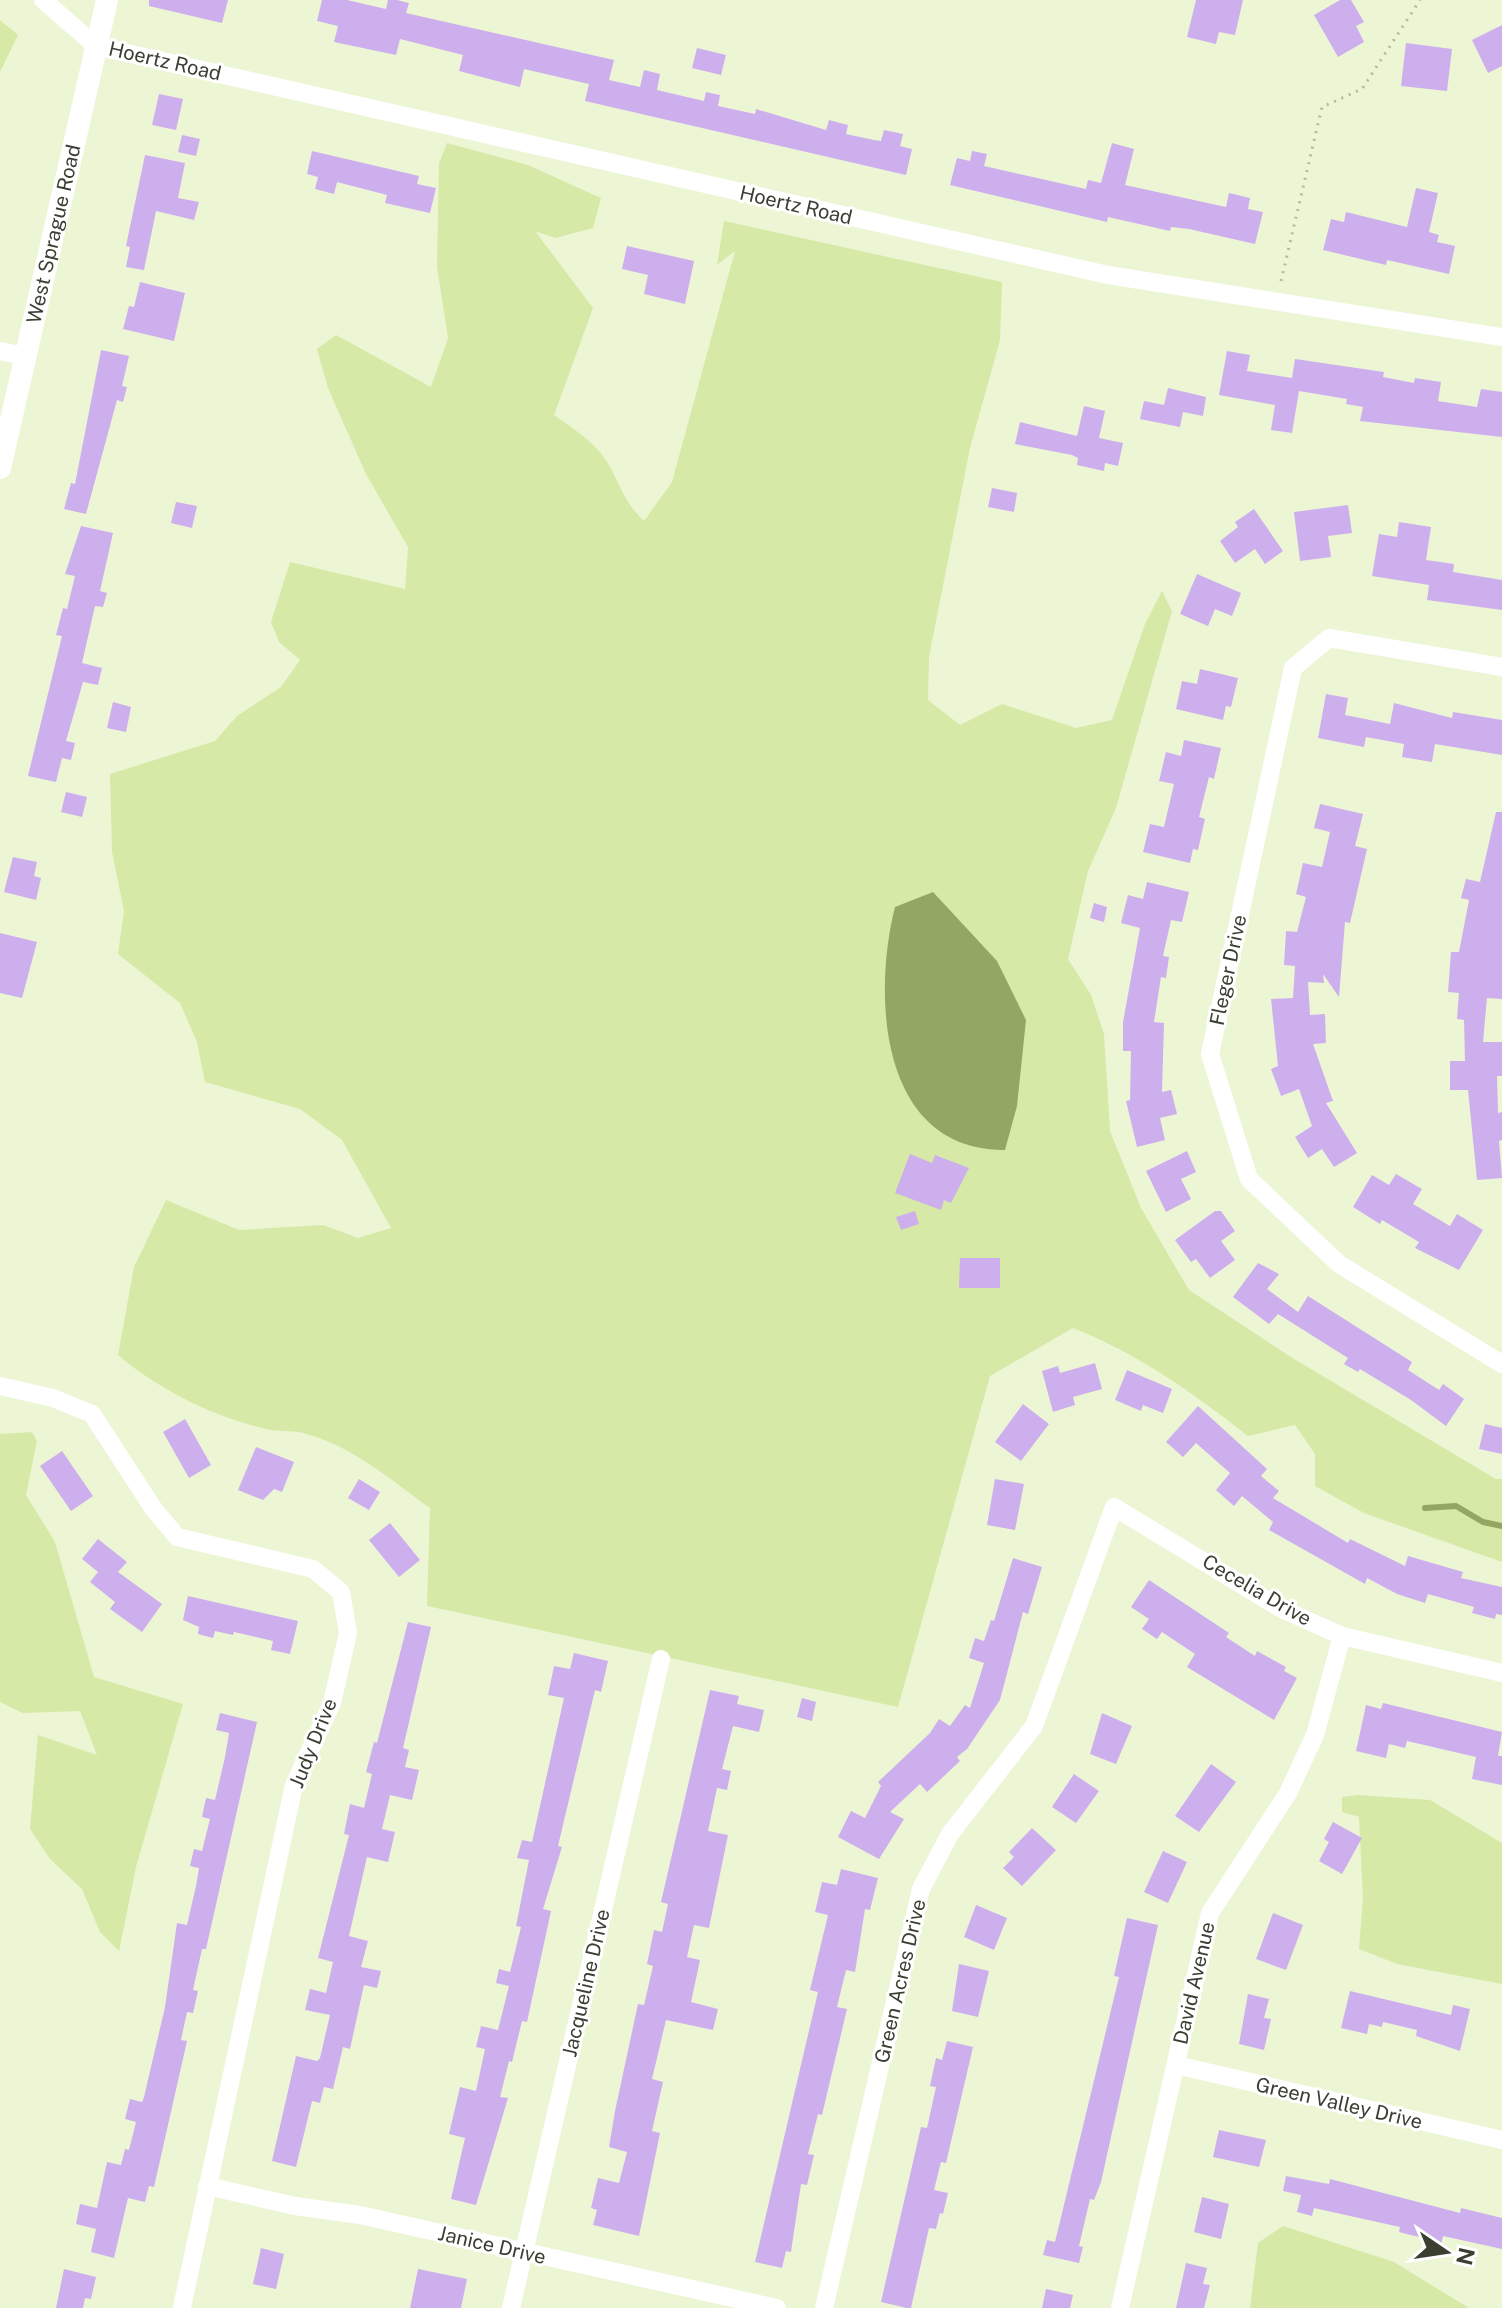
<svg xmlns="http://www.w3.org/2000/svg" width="1502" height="2308" font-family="'Public Sans',sans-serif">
  <rect width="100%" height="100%" fill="#ecf6d5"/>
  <path fill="#d6e9a6" d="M 0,20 L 18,35 L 0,72 Z
    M 447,143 L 528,165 L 601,198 L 593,228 L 555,238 L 535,231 L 593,308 L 554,415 C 571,427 590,439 603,456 C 620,480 620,498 644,521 L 672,482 L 735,251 L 717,265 L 724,221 L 1002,282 L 1000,340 L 970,448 L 929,657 L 928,700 L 960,725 L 1002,704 L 1076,728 L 1112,720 L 1145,624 L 1162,591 L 1172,611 L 1116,808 L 1088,871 L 1068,959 L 1091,995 L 1104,1034 L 1110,1131 L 1141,1208 L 1189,1290 L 1294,1359 L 1496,1479 L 1502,1479 L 1502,1562 L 1364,1513 L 1315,1486 L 1315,1454 L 1295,1425 L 1248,1436 C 1193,1393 1139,1354 1073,1328 L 990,1376 L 898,1707 L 427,1606 L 430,1508 C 391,1480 351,1445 303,1433 C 291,1430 278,1432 266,1429 C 212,1416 161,1391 118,1355 L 134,1267 L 166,1200 L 239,1230 L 323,1225 L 358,1238 L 391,1228 L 342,1140 L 300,1109 L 205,1082 L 197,1042 L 180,1003 L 118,954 L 124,911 L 112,852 L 110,774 L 215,741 L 237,716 L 281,687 L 300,660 L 279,642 L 271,622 L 290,562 L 405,589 L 408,547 L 366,474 L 328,388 L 317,349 L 336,335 L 431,387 L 448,338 L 437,267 L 439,163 Z
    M 32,1432 L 37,1441 L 26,1495 L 55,1542 L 94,1677 L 183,1704 L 136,1867 L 119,1951 L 100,1932 L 82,1889 L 50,1859 L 30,1829 L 38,1735 L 97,1755 L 80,1711 L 23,1713 L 0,1702 L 0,1434 Z
    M 1358,1795 L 1430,1800 L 1502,1843 L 1502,1984 L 1397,1964 L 1359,1949 L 1363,1898 L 1359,1817 L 1342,1812 L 1342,1797 Z
    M 1283,2226 L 1394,2262 L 1469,2308 L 1250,2308 L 1258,2243 Z"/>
  <path fill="#94a663" d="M 933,892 L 997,961 L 1026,1020 L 1017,1106 L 1005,1150 C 880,1151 872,997 895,907 Z"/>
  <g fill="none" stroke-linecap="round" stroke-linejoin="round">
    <path stroke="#94a663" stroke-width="6" d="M 1425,1508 L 1456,1506 L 1483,1522 L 1502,1526"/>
  </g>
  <path fill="#ceafee" d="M 149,0 L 228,0 L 222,23 L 149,6 Z
    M 322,0 L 347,0 L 386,9 L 388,0 L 397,0 L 409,3 L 406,13 L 614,60 L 609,80 L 640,87 L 644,70 L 660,74 L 657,90 L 704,101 L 706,92 L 720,95 L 718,106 L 755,114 L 756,109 L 826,130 L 829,120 L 848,125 L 846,134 L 874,140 L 881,141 L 884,130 L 903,134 L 900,146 L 912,149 L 906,175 L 585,101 L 589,84 L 524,69 L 520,87 L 459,71 L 463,55 L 400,39 L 396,55 L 334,42 L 338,26 L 317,21 Z
    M 1196,0 L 1243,0 L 1235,35 L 1219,32 L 1216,44 L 1187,37 Z
    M 1340,0 L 1351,0 L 1364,22 L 1356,26 L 1364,42 L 1338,57 L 1314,15 Z
    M 1502,25 L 1502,66 L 1488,73 L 1472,40 Z
    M 1406,43 L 1452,49 L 1447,91 L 1401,86 Z
    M 697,48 L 726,55 L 721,75 L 692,68 Z
    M 159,94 L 183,99 L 176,130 L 152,125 Z
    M 182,135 L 200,139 L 196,156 L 178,152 Z
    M 1112,143 L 1134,149 L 1125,185 L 1226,207 L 1229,193 L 1250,198 L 1248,209 L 1263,212 L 1255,244 L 1189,229 L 1171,227 L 1170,231 L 1108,217 L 1107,222 L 950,185 L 957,158 L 970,161 L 972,151 L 987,154 L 984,166 L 1086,189 L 1088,180 L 1101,183 Z
    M 312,151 L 419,176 L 417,184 L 436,188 L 430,213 L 385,203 L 387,195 L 337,182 L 334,194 L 315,189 L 318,177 L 307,174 Z
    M 145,155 L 185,163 L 178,198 L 199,202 L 194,220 L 156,211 L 144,270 L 126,267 L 130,247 L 126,246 Z
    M 1416,188 L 1438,193 L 1429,232 L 1439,235 L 1437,242 L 1455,246 L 1449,274 L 1387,260 L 1386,265 L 1323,250 L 1331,219 L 1344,222 L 1346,212 L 1407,227 Z
    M 627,246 L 694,261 L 685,304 L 644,294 L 648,275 L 622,269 Z
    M 140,282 L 185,293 L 174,341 L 123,329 L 129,306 L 134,307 Z
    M 101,350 L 129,356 L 122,386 L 127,387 L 123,402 L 117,400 L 86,514 L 64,509 L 71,483 L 75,484 Z
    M 1227,351 L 1250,355 L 1247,371 L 1292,378 L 1295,359 L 1384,372 L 1383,377 L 1414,383 L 1415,378 L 1441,382 L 1438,401 L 1477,407 L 1481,389 L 1502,392 L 1502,437 L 1360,421 L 1363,407 L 1346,404 L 1347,399 L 1299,391 L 1292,433 L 1271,430 L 1275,405 L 1219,395 Z
    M 1168,388 L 1206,397 L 1203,416 L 1183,412 L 1180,427 L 1140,419 L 1144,401 L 1164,405 Z
    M 1084,406 L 1105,411 L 1099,438 L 1123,443 L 1118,466 L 1105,463 L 1104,471 L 1077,465 L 1078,458 L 1072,455 L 1015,444 L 1020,422 L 1077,436 Z
    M 992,488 L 1017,493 L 1014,512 L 988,507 Z
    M 176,502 L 197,506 L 192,528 L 171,523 Z
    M 1348,505 L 1352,533 L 1328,536 L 1331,557 L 1300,561 L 1294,512 Z
    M 1254,509 L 1283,551 L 1265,564 L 1255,549 L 1235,563 L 1220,541 L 1238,527 L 1235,522 Z
    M 1399,522 L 1431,527 L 1426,560 L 1454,564 L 1453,572 L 1502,580 L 1502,610 L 1427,600 L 1429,585 L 1372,576 L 1379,534 L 1397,537 Z
    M 81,526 L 113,533 L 100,591 L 107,593 L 103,607 L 95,606 L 82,663 L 102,668 L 98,685 L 83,682 L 66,741 L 75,743 L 71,760 L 62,758 L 56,782 L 28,776 L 62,636 L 56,635 L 63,608 L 67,609 L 75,576 L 65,574 Z
    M 1197,574 L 1241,593 L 1232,616 L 1215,609 L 1208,626 L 1180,614 Z
    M 1200,669 L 1238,678 L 1231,707 L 1226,706 L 1223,720 L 1176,709 L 1182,681 L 1197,684 Z
    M 1326,694 L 1348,698 L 1345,715 L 1390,724 L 1394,703 L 1452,718 L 1453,712 L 1502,720 L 1502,755 L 1435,744 L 1432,762 L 1402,757 L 1404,744 L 1366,737 L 1364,747 L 1318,738 Z
    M 113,702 L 131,707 L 126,732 L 107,728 Z
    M 1184,740 L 1221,748 L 1214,779 L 1209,777 L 1199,817 L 1205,819 L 1198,850 L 1193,849 L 1190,863 L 1143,852 L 1150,824 L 1164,827 L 1174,784 L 1159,781 L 1166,752 L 1181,756 Z
    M 66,792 L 87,797 L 82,817 L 61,812 Z
    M 1320,804 L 1363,814 L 1355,846 L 1367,849 L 1350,923 L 1345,922 L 1339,997 L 1323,974 L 1324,983 L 1308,982 L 1310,1015 L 1325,1014 L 1326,1043 L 1313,1044 L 1333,1101 L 1326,1103 L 1357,1153 L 1334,1167 L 1322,1149 L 1308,1158 L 1295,1137 L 1312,1126 L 1299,1089 L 1281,1096 L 1271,1069 L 1278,1066 L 1271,999 L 1293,998 L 1295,966 L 1284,965 L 1286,931 L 1297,932 L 1306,897 L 1296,894 L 1303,863 L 1322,867 L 1330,832 L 1314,828 Z
    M 1496,812 L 1502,812 L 1502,999 L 1487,998 L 1483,1042 L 1502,1042 L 1502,1076 L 1497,1076 L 1498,1113 L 1502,1112 L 1502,1140 L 1499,1141 L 1502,1178 L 1477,1180 L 1468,1090 L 1450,1090 L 1450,1061 L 1465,1061 L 1464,1020 L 1457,1019 L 1459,993 L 1448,992 L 1451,952 L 1459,952 L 1469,900 L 1461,898 L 1466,879 L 1480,882 Z
    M 13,857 L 37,862 L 34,876 L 41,878 L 36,900 L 4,892 Z
    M 1147,882 L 1189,892 L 1182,922 L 1171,920 L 1163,956 L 1169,957 L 1166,978 L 1161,977 L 1154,1022 L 1164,1023 L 1162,1092 L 1171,1090 L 1177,1114 L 1160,1118 L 1165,1140 L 1137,1147 L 1126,1101 L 1130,1100 L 1131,1051 L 1123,1051 L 1123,1022 L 1140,928 L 1121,923 L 1128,895 L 1143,899 Z
    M 1094,903 L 1107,907 L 1104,922 L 1090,918 Z
    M 0,933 L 37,942 L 22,998 L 0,993 Z
    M 1187,1151 L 1196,1172 L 1181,1179 L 1191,1199 L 1166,1212 L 1146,1171 Z
    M 910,1154 L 932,1163 L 935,1155 L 969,1168 L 951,1203 L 944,1200 L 941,1210 L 895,1193 Z
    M 1396,1174 L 1422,1189 L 1413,1204 L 1450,1226 L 1457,1214 L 1483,1230 L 1459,1270 L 1415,1248 L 1419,1242 L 1382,1220 L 1380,1224 L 1353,1207 L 1372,1175 L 1389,1185 Z
    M 915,1211 L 919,1224 L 901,1230 L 896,1217 Z
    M 1215,1211 L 1221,1211 L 1235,1231 L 1221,1241 L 1235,1260 L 1210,1278 L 1196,1259 L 1191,1262 L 1175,1240 Z
    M 960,1258 L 1000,1258 L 1000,1288 L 959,1288 Z
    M 1258,1263 L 1279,1274 L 1267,1289 L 1298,1312 L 1308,1296 L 1412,1362 L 1408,1370 L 1439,1390 L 1443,1384 L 1464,1399 L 1446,1426 L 1411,1400 L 1360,1369 L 1358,1372 L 1344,1364 L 1348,1358 L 1278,1314 L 1269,1324 L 1233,1297 Z
    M 1095,1363 L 1102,1389 L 1073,1397 L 1075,1405 L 1053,1412 L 1042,1371 L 1058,1366 L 1060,1373 Z
    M 1127,1370 L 1172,1389 L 1163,1413 L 1143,1405 L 1141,1411 L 1115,1400 Z
    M 1023,1404 L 1049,1424 L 1021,1461 L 995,1442 Z
    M 1198,1406 L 1267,1469 L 1261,1476 L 1279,1491 L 1273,1498 L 1348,1543 L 1350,1539 L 1405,1566 L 1408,1556 L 1463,1572 L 1461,1578 L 1502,1587 L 1502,1615 L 1496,1614 L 1495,1619 L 1472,1613 L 1474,1607 L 1428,1594 L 1425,1603 L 1397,1594 L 1367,1578 L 1365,1584 L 1269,1530 L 1273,1522 L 1242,1496 L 1234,1506 L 1216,1490 L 1230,1473 L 1196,1443 L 1183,1457 L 1166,1442 Z
    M 185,1419 L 211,1465 L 189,1478 L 163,1432 Z
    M 1485,1424 L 1502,1428 L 1502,1454 L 1479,1449 Z
    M 256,1447 L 294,1462 L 282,1492 L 274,1489 L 263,1500 L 238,1490 Z
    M 62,1451 L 93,1496 L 71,1511 L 40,1466 Z
    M 359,1479 L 380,1492 L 369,1510 L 348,1498 Z
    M 995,1479 L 1024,1484 L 1015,1530 L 987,1525 Z
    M 390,1523 L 420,1560 L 399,1577 L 369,1540 Z
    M 98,1539 L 127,1562 L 118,1572 L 162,1604 L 142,1632 L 110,1609 L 115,1602 L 90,1582 L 98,1572 L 82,1559 Z
    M 1013,1558 L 1042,1567 L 1028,1614 L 1023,1612 L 1000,1700 L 967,1749 L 957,1757 L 960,1761 L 927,1792 L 920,1784 L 890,1812 L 904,1819 L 879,1859 L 838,1837 L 851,1811 L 865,1818 L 881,1786 L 878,1782 L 930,1733 L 939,1719 L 950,1726 L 965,1705 L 970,1708 L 984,1663 L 969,1658 L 975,1638 L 984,1641 L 991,1620 L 994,1621 Z
    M 1149,1580 L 1229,1633 L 1226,1637 L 1255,1656 L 1257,1651 L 1286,1667 L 1284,1671 L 1297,1678 L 1274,1720 L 1187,1667 L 1195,1654 L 1162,1632 L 1157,1639 L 1142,1629 L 1149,1619 L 1131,1607 Z
    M 188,1596 L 298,1621 L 290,1654 L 271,1650 L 273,1641 L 234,1632 L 233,1635 L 215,1631 L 213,1638 L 198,1634 L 199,1627 L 183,1620 Z
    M 408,1622 L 431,1627 L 403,1748 L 409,1750 L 405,1767 L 419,1770 L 412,1800 L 390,1795 L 382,1829 L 395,1832 L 388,1862 L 367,1857 L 349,1936 L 368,1941 L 361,1967 L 381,1971 L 377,1988 L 364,1985 L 350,2049 L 343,2047 L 333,2089 L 324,2087 L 320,2103 L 312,2101 L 296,2167 L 272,2161 L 296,2056 L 317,2061 L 320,2058 L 330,2015 L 305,2010 L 310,1989 L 326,1993 L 333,1962 L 318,1958 L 349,1835 L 344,1834 L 350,1804 L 364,1808 L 372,1774 L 366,1772 L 374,1742 L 377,1743 Z
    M 574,1653 L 608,1661 L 601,1692 L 595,1690 L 558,1846 L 562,1847 L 543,1909 L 551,1911 L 527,2022 L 522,2021 L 512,2062 L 509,2061 L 500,2097 L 508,2098 L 476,2205 L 451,2199 L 465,2138 L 449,2134 L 460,2087 L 476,2091 L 485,2049 L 476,2047 L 481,2026 L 498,2030 L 509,1986 L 496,1983 L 499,1969 L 510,1972 L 521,1927 L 516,1926 L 529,1860 L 517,1858 L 522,1840 L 532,1842 L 564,1698 L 548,1695 L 554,1666 L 570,1669 Z
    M 710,1690 L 739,1696 L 737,1704 L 764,1710 L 759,1732 L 733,1726 L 722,1769 L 731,1771 L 727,1790 L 717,1788 L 708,1831 L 728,1835 L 709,1928 L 694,1925 L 687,1957 L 700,1960 L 691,2002 L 718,2009 L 713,2030 L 666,2020 L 652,2079 L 663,2082 L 652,2131 L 660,2133 L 639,2236 L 593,2225 L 597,2210 L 591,2208 L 598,2178 L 619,2183 L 627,2152 L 609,2147 L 615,2111 L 638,2004 L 644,2005 L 653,1966 L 647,1964 L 654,1930 L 662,1932 L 668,1904 L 661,1902 Z
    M 802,1698 L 816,1702 L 812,1721 L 797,1717 Z
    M 1383,1703 L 1502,1732 L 1498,1756 L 1502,1756 L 1502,1785 L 1472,1779 L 1476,1757 L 1407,1741 L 1405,1748 L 1389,1744 L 1386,1758 L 1356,1751 L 1366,1705 L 1381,1709 Z
    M 220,1713 L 257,1722 L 206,1949 L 202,1949 L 193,1990 L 198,1991 L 193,2013 L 187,2012 L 181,2040 L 187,2041 L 154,2187 L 149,2186 L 145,2202 L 128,2198 L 114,2258 L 91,2252 L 96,2229 L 76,2224 L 80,2204 L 97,2208 L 107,2162 L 121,2165 L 125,2149 L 129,2150 L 136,2122 L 125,2119 L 130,2099 L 142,2102 L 144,2097 L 165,2007 L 177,1923 L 187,1925 L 196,1886 L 199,1868 L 190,1866 L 194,1849 L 202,1851 L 210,1819 L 202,1817 L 206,1798 L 215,1800 L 225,1757 L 229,1733 L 216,1730 Z
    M 1102,1713 L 1132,1726 L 1116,1764 L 1090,1754 Z
    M 1211,1764 L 1236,1782 L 1199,1832 L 1175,1816 Z
    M 1074,1774 L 1099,1791 L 1076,1823 L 1052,1807 Z
    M 1333,1822 L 1362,1838 L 1342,1874 L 1319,1861 L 1329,1842 L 1324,1839 Z
    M 1032,1828 L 1056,1850 L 1022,1886 L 1003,1868 L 1014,1857 L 1009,1852 Z
    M 1163,1851 L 1187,1862 L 1168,1903 L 1144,1892 Z
    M 841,1869 L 878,1878 L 870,1910 L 865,1909 L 855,1972 L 846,1970 L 837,2007 L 847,2009 L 822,2115 L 818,2114 L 808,2154 L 814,2155 L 807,2185 L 801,2184 L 791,2252 L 786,2251 L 782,2268 L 755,2262 L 818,1992 L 810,1990 L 828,1915 L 815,1912 L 822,1882 L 837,1885 Z
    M 976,1905 L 1007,1918 L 994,1950 L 964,1937 Z
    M 1273,1913 L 1303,1925 L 1286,1970 L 1256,1959 Z
    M 1127,1918 L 1158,1925 L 1101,2182 L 1094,2200 L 1090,2199 L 1079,2246 L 1083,2247 L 1079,2263 L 1043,2255 L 1047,2240 L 1055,2242 L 1119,1977 L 1114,1976 Z
    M 959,1964 L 989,1971 L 978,2017 L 952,2011 Z
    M 1350,1991 L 1451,2015 L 1453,2005 L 1470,2009 L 1460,2051 L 1416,2036 L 1417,2030 L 1383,2022 L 1382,2027 L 1369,2024 L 1367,2034 L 1341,2028 Z
    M 1248,1994 L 1269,1999 L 1264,2018 L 1271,2019 L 1264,2050 L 1239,2044 Z
    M 947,2041 L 973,2047 L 946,2163 L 941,2162 L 934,2190 L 948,2193 L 943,2214 L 940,2213 L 936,2229 L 929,2228 L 911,2308 L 907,2308 L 881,2302 L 921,2127 L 927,2128 L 936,2087 L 930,2086 L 936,2058 L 942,2060 Z
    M 1219,2130 L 1266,2140 L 1259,2167 L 1213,2157 Z
    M 1286,2176 L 1329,2184 L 1330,2179 L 1460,2213 L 1461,2208 L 1502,2218 L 1502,2249 L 1443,2236 L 1439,2254 L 1425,2250 L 1427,2239 L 1399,2232 L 1400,2227 L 1314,2208 L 1312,2216 L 1297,2212 L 1301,2195 L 1283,2191 Z
    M 1202,2197 L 1229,2204 L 1221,2239 L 1194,2232 Z
    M 261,2248 L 284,2254 L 276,2289 L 253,2284 Z
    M 1186,2263 L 1207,2268 L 1203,2284 L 1210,2285 L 1204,2308 L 1176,2308 Z
    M 64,2269 L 96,2277 L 91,2299 L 85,2298 L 83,2308 L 56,2308 Z
    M 418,2269 L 467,2279 L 461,2308 L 410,2308 Z
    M 1046,2289 L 1073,2295 L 1070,2308 L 1042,2308 Z"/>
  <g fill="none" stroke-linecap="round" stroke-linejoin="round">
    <path stroke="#b2ba9f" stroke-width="3" stroke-dasharray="2 6" stroke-linecap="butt" d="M 1281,281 L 1322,107 L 1362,89 L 1420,0"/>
    <path stroke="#fff" stroke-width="18" d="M 43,0 L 96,46 L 1108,275 L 1502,337
      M 0,351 L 25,356
      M 1502,667 L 1329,638 L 1293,668 L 1210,1054 L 1249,1179 L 1339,1264 L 1502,1364
      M 0,1386 L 53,1398 L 92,1414 L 153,1508 L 177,1537 L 313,1569 L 341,1592 L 348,1633 L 332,1703 L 294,1785 L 182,2307
      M 1176,2065 L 1502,2140
      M 207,2186 L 295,2206 L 360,2215 L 777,2308
      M 511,2308 L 661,1659
      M 824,2308 L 921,1889 L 950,1834 L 1034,1726 L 1114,1507 L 1280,1608 L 1342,1636 L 1502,1673
      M 1120,2308 L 1210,1913 L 1288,1793 L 1315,1735 L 1342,1636"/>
    <path stroke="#fff" stroke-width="22" id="s1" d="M 0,468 L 107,0"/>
  </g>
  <g text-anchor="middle" stroke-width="6" stroke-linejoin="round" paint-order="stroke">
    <g font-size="20" fill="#3b3f32" stroke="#fff">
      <text transform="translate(165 61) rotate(13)" y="7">Hoertz Road</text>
      <text transform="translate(796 205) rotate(13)" y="7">Hoertz Road</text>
      <text dy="7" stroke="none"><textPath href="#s1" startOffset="240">West Sprague Road</textPath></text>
      <text transform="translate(1228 970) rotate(-78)" y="7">Fleger Drive</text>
      <text transform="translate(1257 1590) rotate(30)" y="7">Cecelia Drive</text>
      <text transform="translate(313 1743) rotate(-68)" y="7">Judy Drive</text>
      <text transform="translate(900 1981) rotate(-77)" y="7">Green Acres Drive</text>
      <text transform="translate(586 1983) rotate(-77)" y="7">Jacqueline Drive</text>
      <text transform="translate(1194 1983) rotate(-77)" y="7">David Avenue</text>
      <text transform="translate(1339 2103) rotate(13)" y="7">Green Valley Drive</text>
      <text transform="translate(492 2245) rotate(13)" y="7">Janice Drive</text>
    </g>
  </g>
  <g transform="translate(1446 2252) rotate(103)" stroke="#ffffff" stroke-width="6" paint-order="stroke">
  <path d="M0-6L14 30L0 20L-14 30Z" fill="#3b3f32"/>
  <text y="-12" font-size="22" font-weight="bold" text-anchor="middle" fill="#3b3f32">N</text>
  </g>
</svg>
